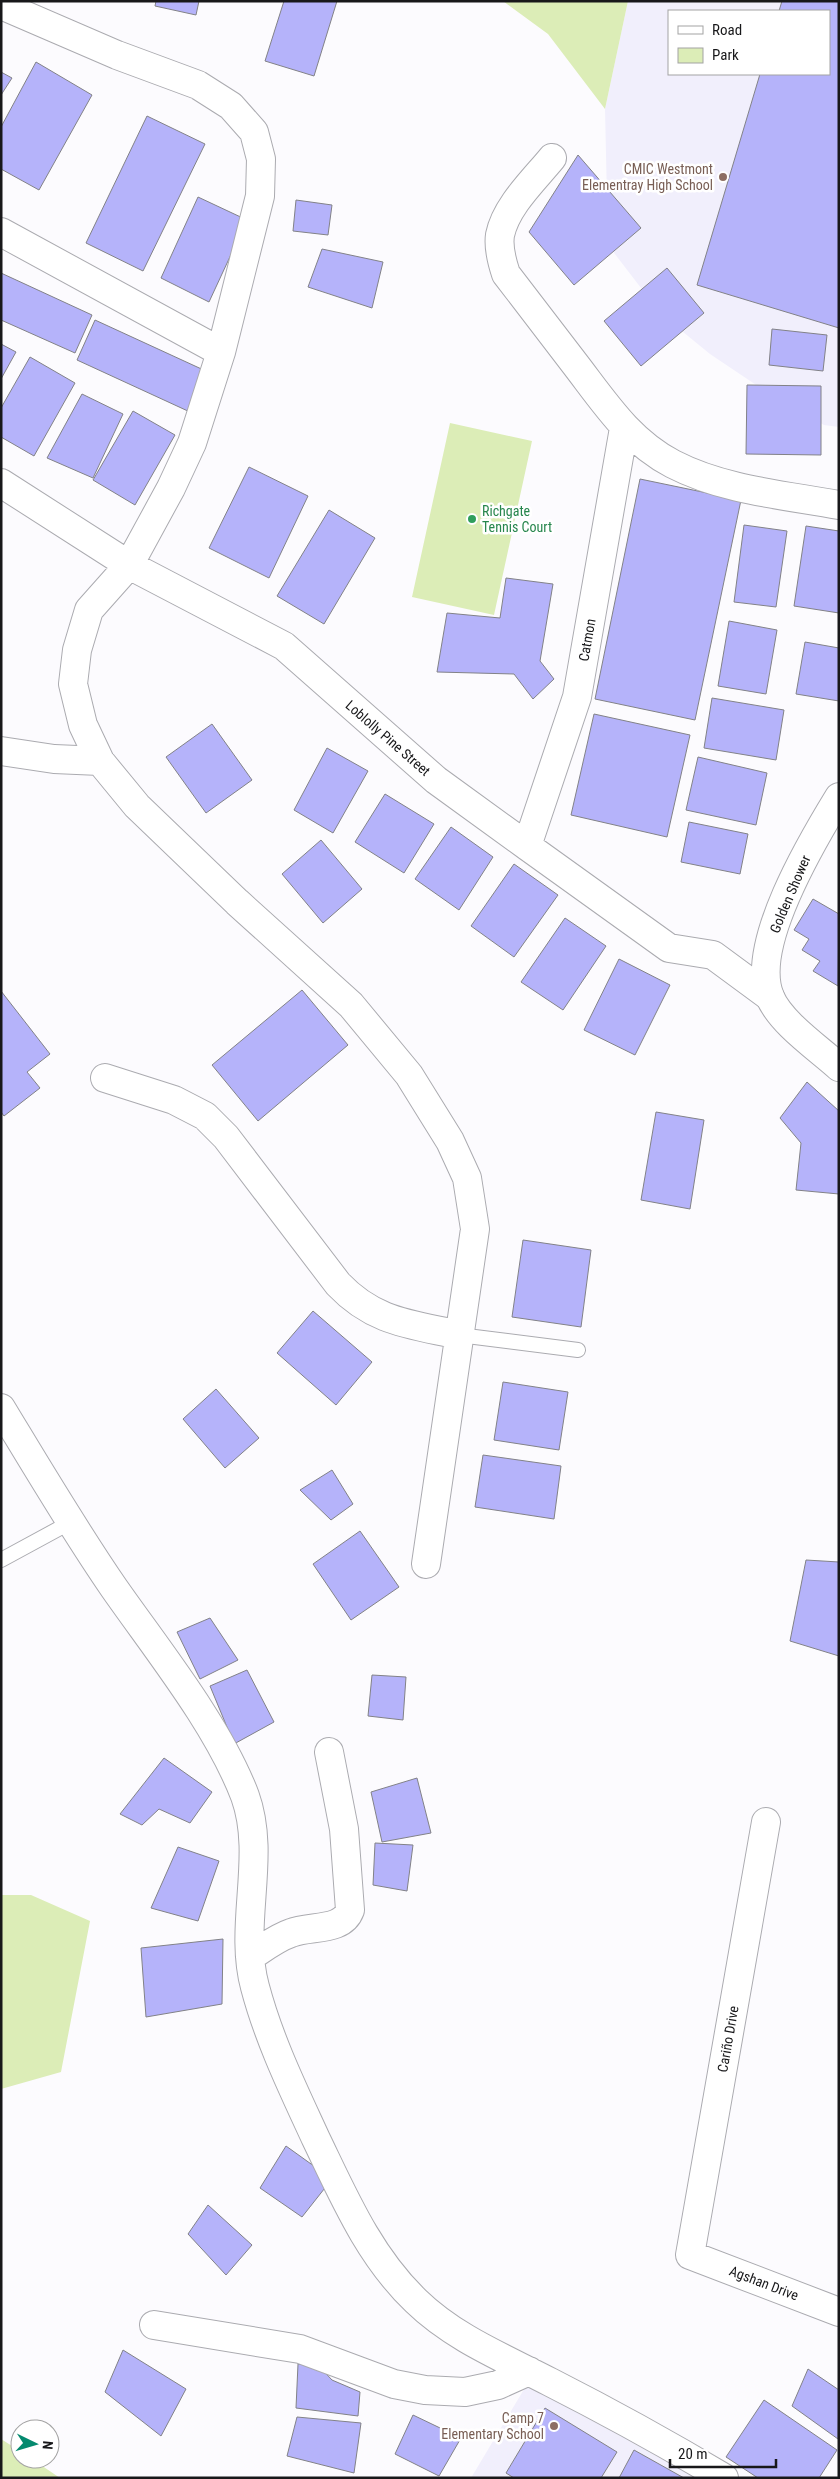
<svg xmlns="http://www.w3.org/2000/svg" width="840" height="2479" font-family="'Roboto Condensed',sans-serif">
  <rect width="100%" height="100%" fill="#fcfbfe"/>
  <path fill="#f1effc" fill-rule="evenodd" d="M 628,1 L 839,1 L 839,427 L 824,425 L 768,393 L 710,354 L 661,314 L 608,245 L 605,109 ZM 669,11 L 829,11 L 829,74 L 669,74 Z
    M 526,2386 L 687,2466 L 706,2478 L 471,2478 Z"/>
  <path fill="#dcedb7" d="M 503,1 L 628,1 L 605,109 L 548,34 Z
    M 450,423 L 532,441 L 494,615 L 412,597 Z
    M 1,1895 L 31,1895 L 90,1921 L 61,2072 L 1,2089 Z
    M 1,2439 L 20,2451 L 20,2459 L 32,2459 L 60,2478 L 1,2478 Z"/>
  <path fill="#b5b3fa" stroke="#828287" d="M 156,1 L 199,1 L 196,15 L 155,6 Z
    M 284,1 L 337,1 L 314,76 L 265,61 Z
    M 782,1 L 839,1 L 839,328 L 697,285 L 760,74 L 829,74 L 829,11 L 779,11 Z
    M 36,62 L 92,95 L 39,190 L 1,169 L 1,127 Z
    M 1,72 L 12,78 L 1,95 Z
    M 147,116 L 205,144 L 143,271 L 86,243 Z
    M 578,155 L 641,228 L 574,285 L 529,232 Z
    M 198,197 L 247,220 L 209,302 L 161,278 Z
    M 296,200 L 332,205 L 328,235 L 293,231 Z
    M 322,249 L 383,262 L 372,308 L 308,287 Z
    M 667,268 L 704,313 L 641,366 L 604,321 Z
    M 1,273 L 92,315 L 75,353 L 1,320 Z
    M 95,320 L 208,372 L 190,412 L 77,360 Z
    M 772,329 L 827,335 L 823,371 L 769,365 Z
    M 1,344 L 16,352 L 1,379 Z
    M 30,357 L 75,383 L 34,456 L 1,437 L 1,408 Z
    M 747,385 L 821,386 L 821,455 L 746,454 Z
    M 82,394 L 123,414 L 93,478 L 47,458 Z
    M 133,411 L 175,435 L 135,505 L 93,480 Z
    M 249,467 L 308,496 L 269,578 L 209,548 Z
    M 640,479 L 741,500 L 695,720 L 595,699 Z
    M 329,510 L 375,538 L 324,624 L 277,596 Z
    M 744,525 L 787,531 L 776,607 L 734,602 Z
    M 806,526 L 839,531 L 839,613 L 794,606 Z
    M 506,578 L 553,584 L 540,661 L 554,679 L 533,699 L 514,674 L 437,672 L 447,613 L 500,618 Z
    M 729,621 L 777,630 L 766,694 L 718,686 Z
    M 805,642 L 839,648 L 839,701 L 796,694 Z
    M 712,698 L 784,710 L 776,760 L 704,748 Z
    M 594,714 L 690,735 L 667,837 L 571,815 Z
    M 212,724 L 252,780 L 206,813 L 166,757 Z
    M 327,748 L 368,771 L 333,833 L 294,810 Z
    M 698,757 L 767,773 L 756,825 L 686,810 Z
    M 385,794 L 434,824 L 404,873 L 355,842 Z
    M 689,822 L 748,834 L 740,874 L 681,862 Z
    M 451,827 L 493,857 L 459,910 L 415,879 Z
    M 321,840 L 362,889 L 323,923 L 282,874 Z
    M 514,864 L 558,895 L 514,957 L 471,926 Z
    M 813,899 L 839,914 L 838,986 L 813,971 L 820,961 L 802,950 L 809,939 L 794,930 Z
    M 565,918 L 606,946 L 563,1010 L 521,982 Z
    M 619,959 L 670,985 L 635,1055 L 584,1030 Z
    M 302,990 L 348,1045 L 258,1121 L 212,1065 Z
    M 1,991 L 50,1054 L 27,1072 L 40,1088 L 4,1116 L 1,1112 Z
    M 807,1082 L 839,1111 L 839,1194 L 796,1190 L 801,1143 L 780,1118 Z
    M 656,1112 L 704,1120 L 690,1209 L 641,1200 Z
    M 523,1240 L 591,1250 L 581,1327 L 512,1317 Z
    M 313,1311 L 372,1362 L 336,1405 L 277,1353 Z
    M 503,1382 L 568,1392 L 559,1450 L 494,1440 Z
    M 216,1389 L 259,1438 L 225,1468 L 183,1419 Z
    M 483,1455 L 561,1466 L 554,1519 L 475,1507 Z
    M 332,1470 L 353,1504 L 331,1520 L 300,1490 Z
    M 360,1531 L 399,1587 L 351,1620 L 313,1564 Z
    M 806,1560 L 839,1562 L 839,1656 L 790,1641 Z
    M 210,1618 L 238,1660 L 200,1679 L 177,1632 Z
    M 247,1670 L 274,1722 L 234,1744 L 210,1686 Z
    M 372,1675 L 406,1677 L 403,1720 L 368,1716 Z
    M 164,1758 L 212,1792 L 190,1823 L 159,1809 L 142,1825 L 120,1814 Z
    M 417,1778 L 431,1833 L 382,1842 L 371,1792 Z
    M 375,1843 L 413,1845 L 407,1891 L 373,1885 Z
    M 178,1847 L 219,1861 L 198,1921 L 151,1908 Z
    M 223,1939 L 222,2004 L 146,2017 L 141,1948 Z
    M 286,2146 L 332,2179 L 302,2217 L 260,2188 Z
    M 208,2205 L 252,2245 L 226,2275 L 188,2234 Z
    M 123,2350 L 186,2389 L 161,2436 L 105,2392 Z
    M 298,2364 L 317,2364 L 332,2380 L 360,2392 L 358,2416 L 296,2408 Z
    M 808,2369 L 839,2390 L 838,2439 L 792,2406 Z
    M 764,2400 L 837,2450 L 819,2478 L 758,2478 L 726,2457 Z
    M 545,2408 L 617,2452 L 601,2478 L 514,2478 L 506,2473 Z
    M 413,2415 L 461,2438 L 439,2476 L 395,2454 Z
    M 297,2417 L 361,2423 L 354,2473 L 287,2456 Z
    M 634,2450 L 684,2478 L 619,2478 Z"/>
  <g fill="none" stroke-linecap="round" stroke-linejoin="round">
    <g stroke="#ababb0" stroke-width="16">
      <path id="service" d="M 459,1335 L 578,1350
        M 1,1560 L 71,1522"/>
    </g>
    <g stroke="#ababb0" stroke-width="30">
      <path id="minor" d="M 8,8 L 117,55 L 198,85 L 231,106 L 254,132 L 261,159 L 260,196 L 221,352 L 192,443 L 171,488 L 129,565 L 89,610 L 77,650 L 73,684 L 83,725 L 100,761 L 137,806 L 237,902 L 351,1005 L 409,1075 L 450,1141 L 467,1178 L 475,1229 L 426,1564
        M 552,158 C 534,180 506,206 500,235 C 498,248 502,262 506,274 C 529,304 552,334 575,364 C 605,403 629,441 673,464 C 723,490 784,495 839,505
        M 1,232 L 221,352
        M 1,483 L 129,565 L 284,646 L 436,780 L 527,846 L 669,948 L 713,955 L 770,997
        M 1,751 L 54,759 L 100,761
        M 527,846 L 577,697 L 624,428
        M 105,1078 L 174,1100 L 205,1116 L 226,1137 L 338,1284 C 374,1322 410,1324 459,1335
        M 1,1408 C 38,1469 74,1530 114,1588 C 158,1651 218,1725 245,1796 C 267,1857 238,1925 255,1987 C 269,2040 293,2089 316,2139 C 344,2197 369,2256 416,2301 C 454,2338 504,2358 550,2382 C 609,2412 667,2444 724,2478
        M 766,1822 L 690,2255 L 839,2312
        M 250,1957 C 262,1949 276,1938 291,1933 C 310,1925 342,1932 350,1910 L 344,1829 L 329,1752
        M 154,2325 L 300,2349 L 394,2384 L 425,2390 L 465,2392 L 498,2385 L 529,2371"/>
    </g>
    <g stroke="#ababb0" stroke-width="30">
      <path id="secondary" d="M 839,797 C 812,841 749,946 770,997 C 781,1023 818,1048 839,1067"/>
    </g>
    <use href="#service" stroke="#fff" stroke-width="14"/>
    <use href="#minor" stroke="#fff" stroke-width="28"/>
    <use href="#secondary" stroke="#fff" stroke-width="28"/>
  </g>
  <g fill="#8d6e63" stroke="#fff" stroke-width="2">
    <circle cx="723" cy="177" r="5"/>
    <circle cx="554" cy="2426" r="5"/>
  </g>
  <circle fill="#2e9e5b" stroke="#fff" stroke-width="2" cx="472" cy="519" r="5"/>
  <g text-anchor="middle" stroke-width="5" stroke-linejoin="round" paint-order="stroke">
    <g font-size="14" fill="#785e54" stroke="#fff" text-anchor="end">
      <text x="713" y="174">CMIC Westmont<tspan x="713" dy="16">Elementray High School</tspan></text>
      <text x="544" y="2423">Camp 7<tspan x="544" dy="16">Elementary School</tspan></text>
    </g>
    <g font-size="14" fill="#27864d" stroke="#fff" text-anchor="start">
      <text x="482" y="516">Richgate<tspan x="482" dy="16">Tennis Court</tspan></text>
    </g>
    <g font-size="14" fill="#18181a" stroke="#fff">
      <text transform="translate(587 640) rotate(-80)" y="5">Catmon</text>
      <text transform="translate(388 738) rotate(41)" y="5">Loblolly Pine Street</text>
      <text transform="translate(790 894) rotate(-67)" y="5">Golden Shower</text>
      <text transform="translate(728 2039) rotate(-80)" y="5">Cariño Drive</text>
      <text transform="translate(764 2283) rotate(21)" y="5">Agshan Drive</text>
    </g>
  </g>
  <rect width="840" height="2479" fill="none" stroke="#18181a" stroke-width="5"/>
  <rect x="668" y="10" width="162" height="65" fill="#ffffff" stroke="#a3a3a3"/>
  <rect x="678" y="26" width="25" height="8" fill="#ffffff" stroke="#a3a3a3"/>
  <text x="712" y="35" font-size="15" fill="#18181a">Road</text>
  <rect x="678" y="48" width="25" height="15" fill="#dcedb7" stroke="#a3a3a3"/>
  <text x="712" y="60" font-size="15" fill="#18181a">Park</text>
  <g transform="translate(35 2444) rotate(95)"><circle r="24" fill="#ffffff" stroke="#a3a3a3"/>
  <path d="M0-4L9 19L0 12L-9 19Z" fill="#058a6f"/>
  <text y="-8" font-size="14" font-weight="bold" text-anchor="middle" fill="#18181a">N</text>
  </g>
  <path d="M670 2459v8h106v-8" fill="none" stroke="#18181a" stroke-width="2.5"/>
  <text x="678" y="2459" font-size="15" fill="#18181a" stroke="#ffffff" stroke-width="4" paint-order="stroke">20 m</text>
</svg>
